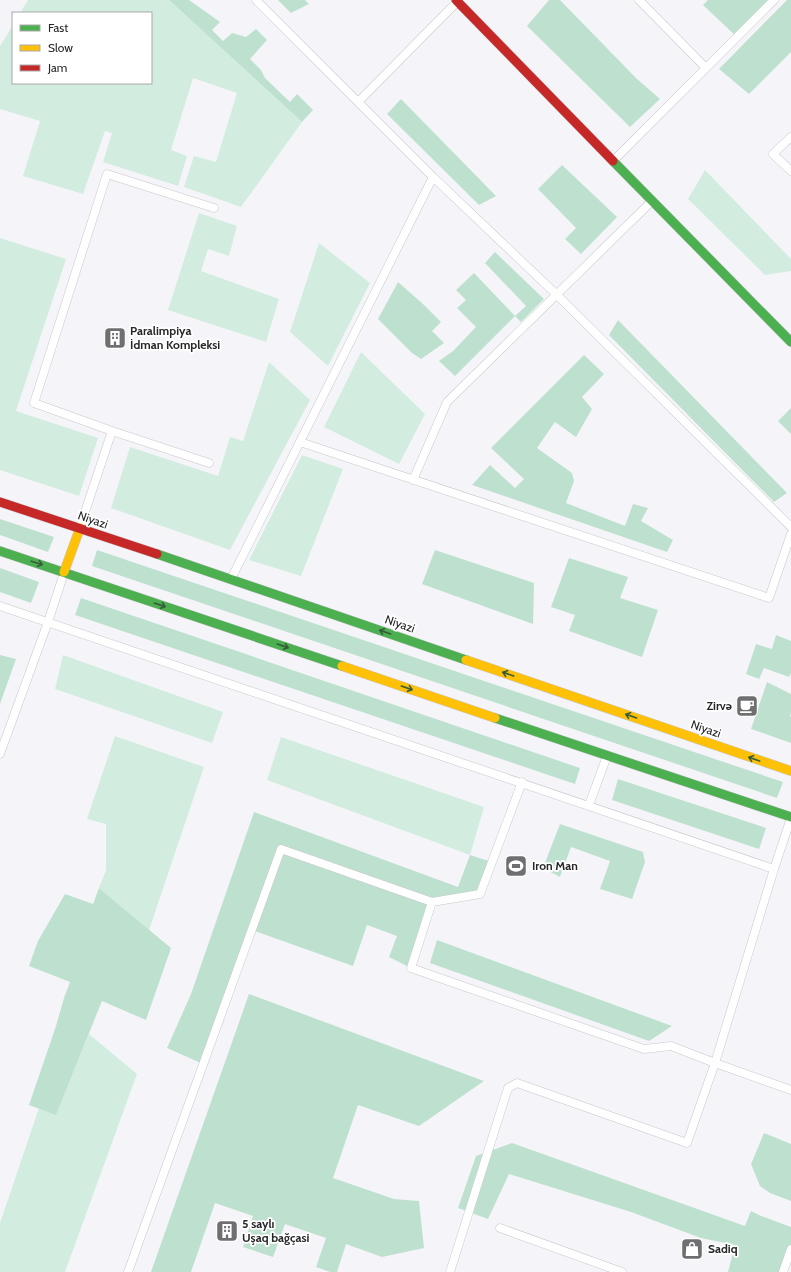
<svg xmlns="http://www.w3.org/2000/svg" width="791" height="1272" font-family="Cabin,sans-serif">
  <rect width="100%" height="100%" fill="#f5f5f9"/>
  <path fill="#d2eddf" d="M 28,0 L 169,0 L 302,122 L 241,207 L 184,187 L 194,156 L 216,162 L 237,93 L 193,78 L 171,150 L 187,156 L 178,186 L 103,162 L 112,133 L 105,131 L 83,194 L 23,176 L 40,121 L 0,109 L 0,46 L 13,25 L 13,83 L 151,83 L 151,13 L 20,13 Z
    M 705,170 L 791,259 L 791,271 L 765,275 L 688,199 Z
    M 199,213 L 237,226 L 229,256 L 208,249 L 201,271 L 279,299 L 266,342 L 168,310 Z
    M 0,238 L 66,259 L 16,411 L 98,438 L 79,496 L 0,470 Z
    M 319,243 L 370,283 L 328,366 L 290,332 Z
    M 361,352 L 425,414 L 399,464 L 324,427 Z
    M 269,362 L 310,400 L 230,550 L 111,508 L 130,447 L 218,476 L 230,437 L 243,441 Z
    M 302,455 L 343,469 L 301,576 L 249,560 Z
    M 63,655 L 223,712 L 212,743 L 55,689 Z
    M 115,736 L 204,767 L 149,930 L 99,888 L 106,870 L 106,824 L 87,819 Z
    M 281,737 L 484,807 L 470,855 L 267,780 Z
    M 89,1034 L 137,1074 L 65,1272 L 0,1272 L 0,1223 L 39,1108 L 56,1114 Z"/>
  <path fill="#bee1cf" d="M 169,0 L 189,0 L 220,22 L 212,30 L 223,41 L 232,33 L 246,37 L 256,29 L 267,40 L 250,59 L 261,70 L 265,78 L 290,102 L 297,94 L 313,110 L 302,122 Z
    M 278,0 L 305,0 L 309,4 L 291,13 Z
    M 549,0 L 560,0 L 637,79 L 660,99 L 630,127 L 527,26 Z
    M 708,0 L 774,0 L 737,37 L 703,5 Z
    M 787,0 L 791,0 L 791,52 L 749,94 L 719,69 Z
    M 401,99 L 496,196 L 479,205 L 387,114 Z
    M 562,165 L 617,217 L 581,254 L 565,239 L 576,228 L 538,189 Z
    M 495,252 L 544,299 L 521,322 L 515,316 L 455,376 L 439,361 L 453,351 L 476,327 L 457,308 L 466,300 L 456,290 L 474,273 L 515,316 L 526,306 L 485,263 Z
    M 398,282 L 422,303 L 441,322 L 432,331 L 444,343 L 421,359 L 412,353 L 378,319 Z
    M 618,320 L 787,493 L 774,502 L 609,335 Z
    M 584,355 L 604,374 L 582,397 L 592,409 L 576,437 L 555,422 L 537,448 L 572,473 L 574,481 L 566,503 L 625,526 L 633,504 L 648,508 L 641,521 L 673,540 L 667,552 L 472,485 L 490,465 L 515,488 L 524,479 L 491,448 Z
    M 791,408 L 791,434 L 778,421 Z
    M 0,519 L 54,537 L 48,552 L 0,535 Z
    M 97,550 L 783,782 L 777,798 L 92,566 Z
    M 435,550 L 534,583 L 533,624 L 422,584 Z
    M 569,558 L 628,577 L 620,598 L 658,610 L 642,657 L 569,631 L 575,615 L 551,607 Z
    M 0,568 L 39,582 L 31,603 L 0,592 Z
    M 81,598 L 580,768 L 575,784 L 75,615 Z
    M 776,635 L 791,641 L 791,673 L 789,677 L 764,668 L 759,679 L 746,674 L 756,644 L 772,649 Z
    M 0,655 L 16,659 L 0,704 Z
    M 767,682 L 791,694 L 791,712 L 790,716 L 791,717 L 791,743 L 751,729 Z
    M 618,779 L 766,828 L 759,849 L 612,800 Z
    M 254,812 L 458,887 L 470,855 L 492,862 L 480,894 L 432,902 L 411,968 L 389,957 L 397,936 L 367,925 L 353,966 L 252,930 L 203,1064 L 167,1048 L 191,994 Z
    M 560,824 L 643,852 L 645,862 L 632,899 L 600,889 L 610,861 L 571,847 L 560,877 L 543,868 Z
    M 99,888 L 171,948 L 146,1020 L 102,1001 L 56,1115 L 29,1105 L 56,1026 L 64,998 L 70,982 L 29,966 L 38,941 L 65,894 L 93,904 Z
    M 437,940 L 672,1026 L 649,1041 L 430,963 Z
    M 249,994 L 484,1081 L 419,1126 L 358,1105 L 333,1178 L 394,1199 L 419,1201 L 424,1248 L 382,1257 L 346,1244 L 337,1272 L 330,1272 L 316,1267 L 326,1238 L 285,1224 L 273,1257 L 243,1247 L 253,1216 L 215,1203 L 191,1272 L 151,1272 Z
    M 764,1133 L 791,1144 L 791,1201 L 770,1193 L 760,1186 L 751,1164 Z
    M 512,1143 L 745,1226 L 751,1211 L 761,1216 L 791,1227 L 791,1249 L 783,1272 L 728,1272 L 735,1245 L 701,1238 L 631,1212 L 509,1174 L 488,1219 L 458,1208 L 476,1156 Z"/>
  <g fill="none" stroke-linecap="round" stroke-linejoin="round">
    <g stroke="#c8c7cb" stroke-width="9">
      <path id="lane" d="M 256,0 L 358,102
        M 639,0 L 706,68
        M 791,137 L 773,154 L 791,171
        M 614,160 L 774,0
        M 433,177 L 557,295 L 791,527
        M 112,431 L 209,463
        M 300,442 L 769,598 L 791,534
        M 413,480 L 447,402 L 652,201
        M 80,527 L 112,431 L 34,403 L 107,174 L 214,208
        M 231,579 L 433,177 L 358,102 L 457,2
        M 0,606 L 774,869 L 791,818
        M 0,754 L 48,622 L 64,573
        M 589,805 L 607,756
        M 774,869 L 715,1063 L 791,1090
        M 432,902 L 480,894 L 522,782
        M 500,1228 L 622,1272
        M 128,1272 L 281,849 L 432,902 L 411,968 L 644,1049 L 671,1046 L 715,1063 L 687,1143 L 517,1083 L 508,1088 L 450,1272
        M 783,1272 L 791,1249"/>
    </g>
    <g stroke="#c8c7cb" stroke-width="10">
      <path id="fast" d="M 613,161 L 791,342
        M 0,551 L 342,666
        M 157,554 L 466,660
        M 495,718 L 791,817"/>
    </g>
    <g stroke="#c8c7cb" stroke-width="10">
      <path id="slow" d="M 64,572 L 80,528
        M 466,660 L 791,771
        M 342,666 L 495,718"/>
    </g>
    <g stroke="#c8c7cb" stroke-width="10">
      <path id="jam" d="M 456,0 L 613,161
        M 0,502 L 157,554"/>
    </g>
    <use href="#lane" stroke="#fefefe" stroke-width="8"/>
    <use href="#fast" stroke="#4caf50" stroke-width="9"/>
    <use href="#slow" stroke="#ffc107" stroke-width="9"/>
    <use href="#jam" stroke="#c62828" stroke-width="9"/>
  </g>
  <defs><path id="oneway-shaft" d="M-6 0H5M1.5-3L5.5 0L1.5 3" fill="none" stroke-width="1.6" stroke-linecap="round" stroke-linejoin="round"/></defs>
  <g stroke="#365d39">
    <use href="#oneway-shaft" transform="translate(37 563) rotate(18)"/>
    <use href="#oneway-shaft" transform="translate(160 605) rotate(19)"/>
    <use href="#oneway-shaft" transform="translate(385 632) rotate(-161)"/>
    <use href="#oneway-shaft" transform="translate(283 646) rotate(19)"/>
    <use href="#oneway-shaft" transform="translate(508 674) rotate(-161)"/>
    <use href="#oneway-shaft" transform="translate(407 688) rotate(19)"/>
    <use href="#oneway-shaft" transform="translate(631 716) rotate(-161)"/>
    <use href="#oneway-shaft" transform="translate(754 759) rotate(-161)"/>
  </g>
  <defs>
    <g id="building-square" transform="scale(1.15)"><rect x="-9" y="-9" width="18" height="18" rx="4" fill="#6f6f72" stroke="#fff"/><path d="M-4-6H4V6H1V3H-1V6H-4ZM-2.5-4.3h1.7v1.8h-1.7ZM.8-4.3h1.7v1.8H.8ZM-2.5-1h1.7V.8h-1.7ZM.8-1h1.7V.8H.8Z" fill="#fff"/></g>
    <g id="cafe-square" transform="scale(1.15)"><rect x="-9" y="-9" width="18" height="18" rx="4" fill="#6f6f72" stroke="#fff"/><path d="M-5.5-4.5H6V0H3Q3 3.5 0 3.5H-2.5Q-5.5 3.5-5.5 0ZM3-3.2v2h1.7v-2ZM-6 4.5H4V6H-6Z" fill="#fff"/></g>
    <g id="stadium-square" transform="scale(1.15)"><rect x="-9" y="-9" width="18" height="18" rx="4" fill="#6f6f72" stroke="#fff"/><path d="M0-5a6.5 5 0 1 0 0 10a6.5 5 0 1 0 0-10ZM-3.5-1.8h7v3.6h-7Z" fill="#fff"/></g>
    <g id="shop-square" transform="scale(1.15)"><rect x="-9" y="-9" width="18" height="18" rx="4" fill="#6f6f72" stroke="#fff"/><path d="M-5-2.5h2.3a2.7 3.5 0 0 1 5.4 0H5L5.5 6h-11ZM-1.5-2.5h3a1.5 2.3 0 0 0-3 0Z" fill="#fff"/></g>
  </defs>
  <g fill-rule="evenodd">
    <use href="#building-square" x="115" y="338"/>
    <use href="#cafe-square" x="747" y="706"/>
    <use href="#stadium-square" x="516" y="866"/>
    <use href="#building-square" x="227" y="1231"/>
    <use href="#shop-square" x="692" y="1249"/>
  </g>
  <g text-anchor="middle" stroke-width="3.5" stroke-linejoin="round" paint-order="stroke">
    <g font-size="12" font-weight="bold" fill="#272729" stroke="#fff" text-anchor="start">
      <text x="130" y="335">Paralimpiya<tspan x="130" dy="14">İdman Kompleksi</tspan></text>
      <text x="732" y="710" text-anchor="end">Zirvə</text>
      <text x="532" y="870">Iron Man</text>
      <text x="242" y="1228">5 saylı<tspan x="242" dy="14">Uşaq bağçasi</tspan></text>
      <text x="708" y="1253">Sadiq</text>
    </g>
    <g font-size="12" fill="#272729" stroke="#fff">
      <text transform="translate(93 520) rotate(19)" y="4">Niyazi</text>
      <text transform="translate(400 624) rotate(19)" y="4">Niyazi</text>
      <text transform="translate(706 729) rotate(19)" y="4">Niyazi</text>
    </g>
  </g>
  <rect x="12" y="12" width="140" height="72" fill="#ffffff" stroke="#a9a9a9"/>
  <rect x="20" y="25" width="20" height="6" fill="#4caf50" stroke="#a9a9a9"/>
  <text x="48" y="32" font-size="12" fill="#272729">Fast</text>
  <rect x="20" y="45" width="20" height="6" fill="#ffc107" stroke="#a9a9a9"/>
  <text x="48" y="52" font-size="12" fill="#272729">Slow</text>
  <rect x="20" y="65" width="20" height="6" fill="#c62828" stroke="#a9a9a9"/>
  <text x="48" y="72" font-size="12" fill="#272729">Jam</text>
</svg>
